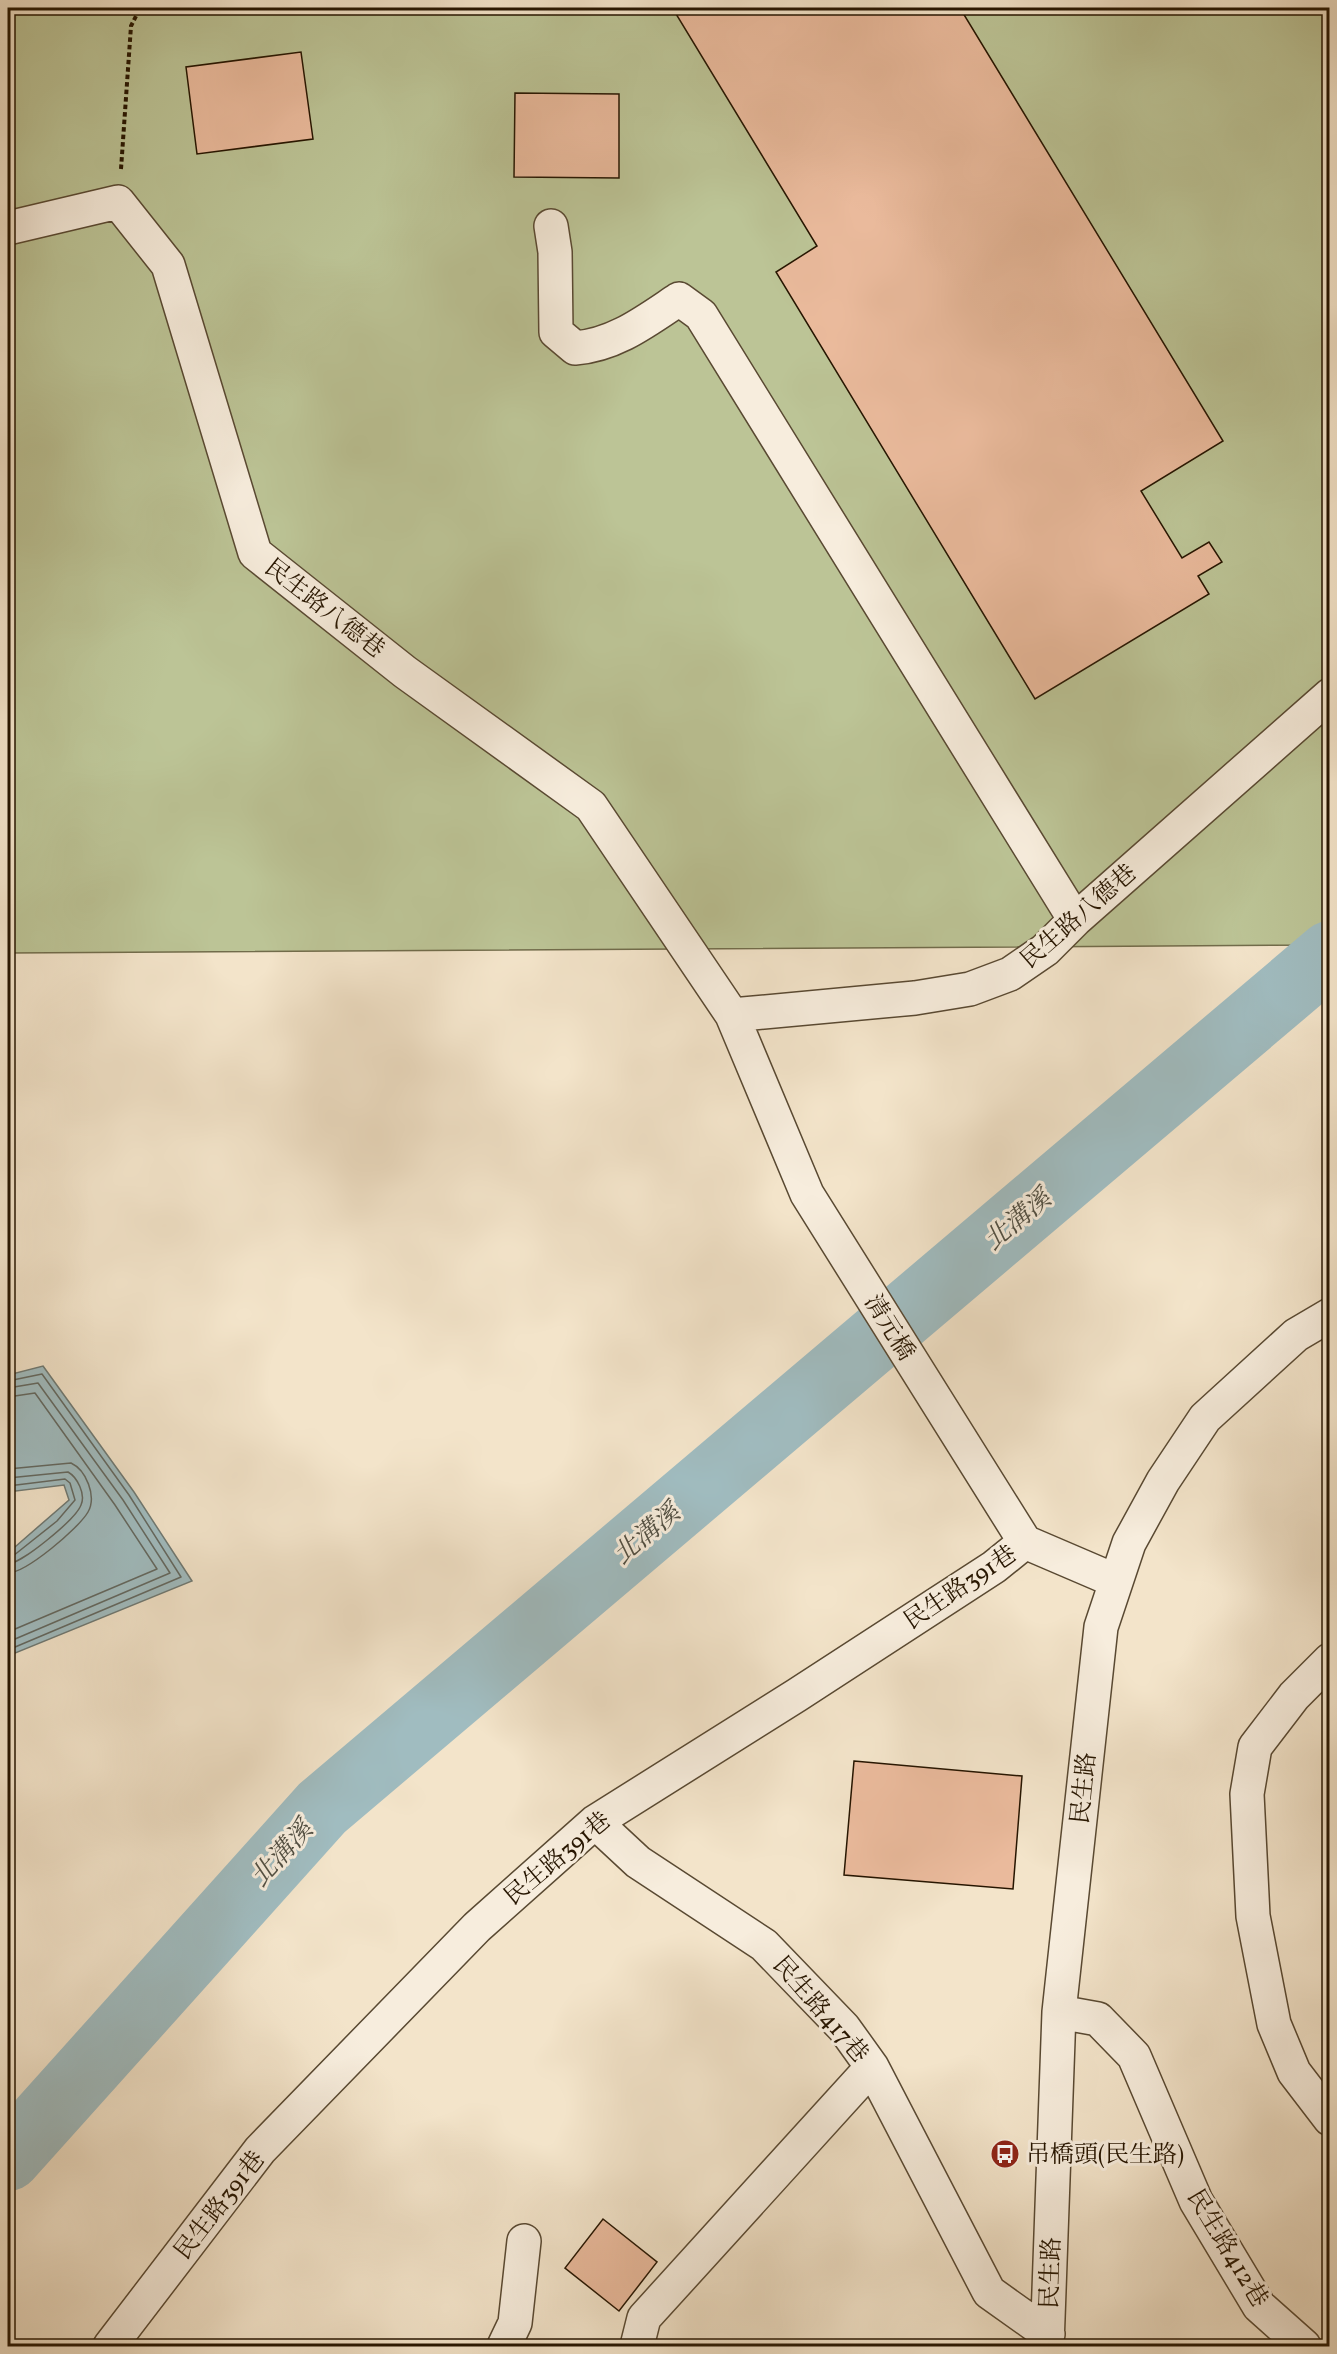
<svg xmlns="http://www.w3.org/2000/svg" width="1337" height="2354" font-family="Vollkorn,'Noto Serif TC',serif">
  <rect width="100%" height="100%" fill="#f3e4ca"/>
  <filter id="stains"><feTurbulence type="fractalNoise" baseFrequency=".00333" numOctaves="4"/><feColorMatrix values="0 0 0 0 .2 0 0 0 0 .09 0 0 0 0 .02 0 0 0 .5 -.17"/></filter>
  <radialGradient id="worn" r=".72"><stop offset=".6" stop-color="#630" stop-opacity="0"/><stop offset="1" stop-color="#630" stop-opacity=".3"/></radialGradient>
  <path fill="#bcc496" stroke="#716c4b" stroke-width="1.5" d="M 8,8 L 1329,8 L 1329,945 L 8,953 Z"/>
  <path fill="#a0bcc0" stroke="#6f7973" stroke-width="1.5" d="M 43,1366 L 134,1492 L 192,1581 L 8,1656 L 8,1553 L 69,1500 L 64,1485 L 8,1492 L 8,1375 Z"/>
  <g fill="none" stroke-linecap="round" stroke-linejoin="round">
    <path stroke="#636860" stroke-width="1.5" d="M 8,1381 L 42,1374 L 129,1495 L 181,1577 L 8,1650
      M 8,1388 L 38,1383 L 123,1500 L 170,1573 L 8,1642
      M 8,1397 L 35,1393 L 115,1505 L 157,1569 L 8,1632
      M 8,1469 L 71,1463 C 86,1470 97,1496 88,1512 C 79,1528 26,1573 8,1573
      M 8,1478 L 68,1472 C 77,1477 86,1494 81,1505 C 76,1519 21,1564 8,1564
      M 8,1486 L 65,1479 L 70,1483 L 75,1500 L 57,1521 L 13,1556 L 8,1557"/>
    <path stroke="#a0bcc0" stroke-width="66" d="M 8,2158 L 322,1808 L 1330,954"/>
  </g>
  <path fill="#eaba9c" stroke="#261500" stroke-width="1.5" d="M 677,8 L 960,8 L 1223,441 L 1141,491 L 1182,558 L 1209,542 L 1222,562 L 1198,576 L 1209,594 L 1035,699 L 776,272 L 817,246 L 673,9 Z
    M 301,52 L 313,139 L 197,154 L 186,67 Z
    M 515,93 L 619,94 L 619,178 L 514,177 Z
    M 854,1761 L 1022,1776 L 1013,1889 L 844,1875 Z
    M 603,2219 L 657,2262 L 619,2311 L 565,2268 Z"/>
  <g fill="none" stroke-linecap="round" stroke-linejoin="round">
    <g stroke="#594932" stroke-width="36">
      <path id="minor" d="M 551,226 L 555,252 L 556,332 L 575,348 C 615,345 646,321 679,299 L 701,315 L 1075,920
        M 8,228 L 118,202 L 168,265 L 255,553 L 405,672 L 591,806 L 732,1015 L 807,1194 L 1025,1542
        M 732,1015 L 915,998 L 970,989 L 1010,974 L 1045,950 L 1075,920 L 1330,695
        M 1330,1660 L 1294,1696 L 1255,1747 L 1247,1794 L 1253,1916 L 1274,2024 L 1294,2072 L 1330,2119
        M 595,1822 L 638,1862 L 764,1945 L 844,2028 L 872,2067 L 989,2292 L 1048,2334
        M 1059,2012 L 1098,2019 L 1134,2056 L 1196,2201 L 1259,2306 L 1304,2346
        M 110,2346 L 260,2150 L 477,1927 L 595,1822 L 797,1695 L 994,1567 L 1025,1542 L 1116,1581
        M 504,2346 L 515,2323 L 524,2241
        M 637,2346 L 644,2318 L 872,2067
        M 1047,2346 L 1059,2012 L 1101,1627 L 1129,1543 L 1163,1481 L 1205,1418 L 1296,1335 L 1330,1315"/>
    </g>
    <path stroke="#261500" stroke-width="4" stroke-dasharray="4.5 3" stroke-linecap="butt" d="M 121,169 L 131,26 L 140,8"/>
    <use href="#minor" stroke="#f7eddd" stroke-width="33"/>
  </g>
  <defs>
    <g id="bus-disc" transform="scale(1.5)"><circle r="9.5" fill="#8f2418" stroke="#f7eddd"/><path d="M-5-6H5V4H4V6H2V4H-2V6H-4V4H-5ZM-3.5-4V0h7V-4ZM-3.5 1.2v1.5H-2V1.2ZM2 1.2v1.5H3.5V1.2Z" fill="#fff"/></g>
  </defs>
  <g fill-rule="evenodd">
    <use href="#bus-disc" x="1005" y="2154"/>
  </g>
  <g text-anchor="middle" stroke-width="6" stroke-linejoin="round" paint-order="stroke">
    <g font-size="24" fill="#261500" stroke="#f7eddd">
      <text transform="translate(325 608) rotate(38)" y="8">民生路八德巷</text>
      <text transform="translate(1078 916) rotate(-41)" y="8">民生路八德巷</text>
      <text transform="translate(890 1327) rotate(58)" y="8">清元橋</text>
      <text transform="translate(960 1587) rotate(-34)" y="8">民生路391巷</text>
      <text transform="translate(1083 1788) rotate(-84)" y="8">民生路</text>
      <text transform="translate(557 1858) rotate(-40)" y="8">民生路391巷</text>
      <text transform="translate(821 2009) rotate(49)" y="8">民生路417巷</text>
      <text transform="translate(219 2205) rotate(-52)" y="8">民生路391巷</text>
      <text transform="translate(1228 2248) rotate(59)" y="8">民生路412巷</text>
      <text transform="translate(1050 2273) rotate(-88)" y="8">民生路</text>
    </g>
    <g font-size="24" fill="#261500" stroke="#f7eddd" text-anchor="start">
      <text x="1026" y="2162">吊橋頭(民生路)</text>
    </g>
    <g font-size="26" font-style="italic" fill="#514f43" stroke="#f7eddd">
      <text transform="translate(1017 1219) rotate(-40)" y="9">北溝溪</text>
      <text transform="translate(646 1533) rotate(-40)" y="9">北溝溪</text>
      <text transform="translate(281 1853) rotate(-48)" y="9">北溝溪</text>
    </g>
  </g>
  <rect width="1337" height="2354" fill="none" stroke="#f3e4ca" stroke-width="30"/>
  <rect x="9" y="9" width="1319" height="2336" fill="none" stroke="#261500" stroke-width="3"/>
  <rect x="15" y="15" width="1307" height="2324" fill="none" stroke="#261500" stroke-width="1.5"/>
  <rect width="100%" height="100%" filter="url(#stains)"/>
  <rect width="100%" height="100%" fill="url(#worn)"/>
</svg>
